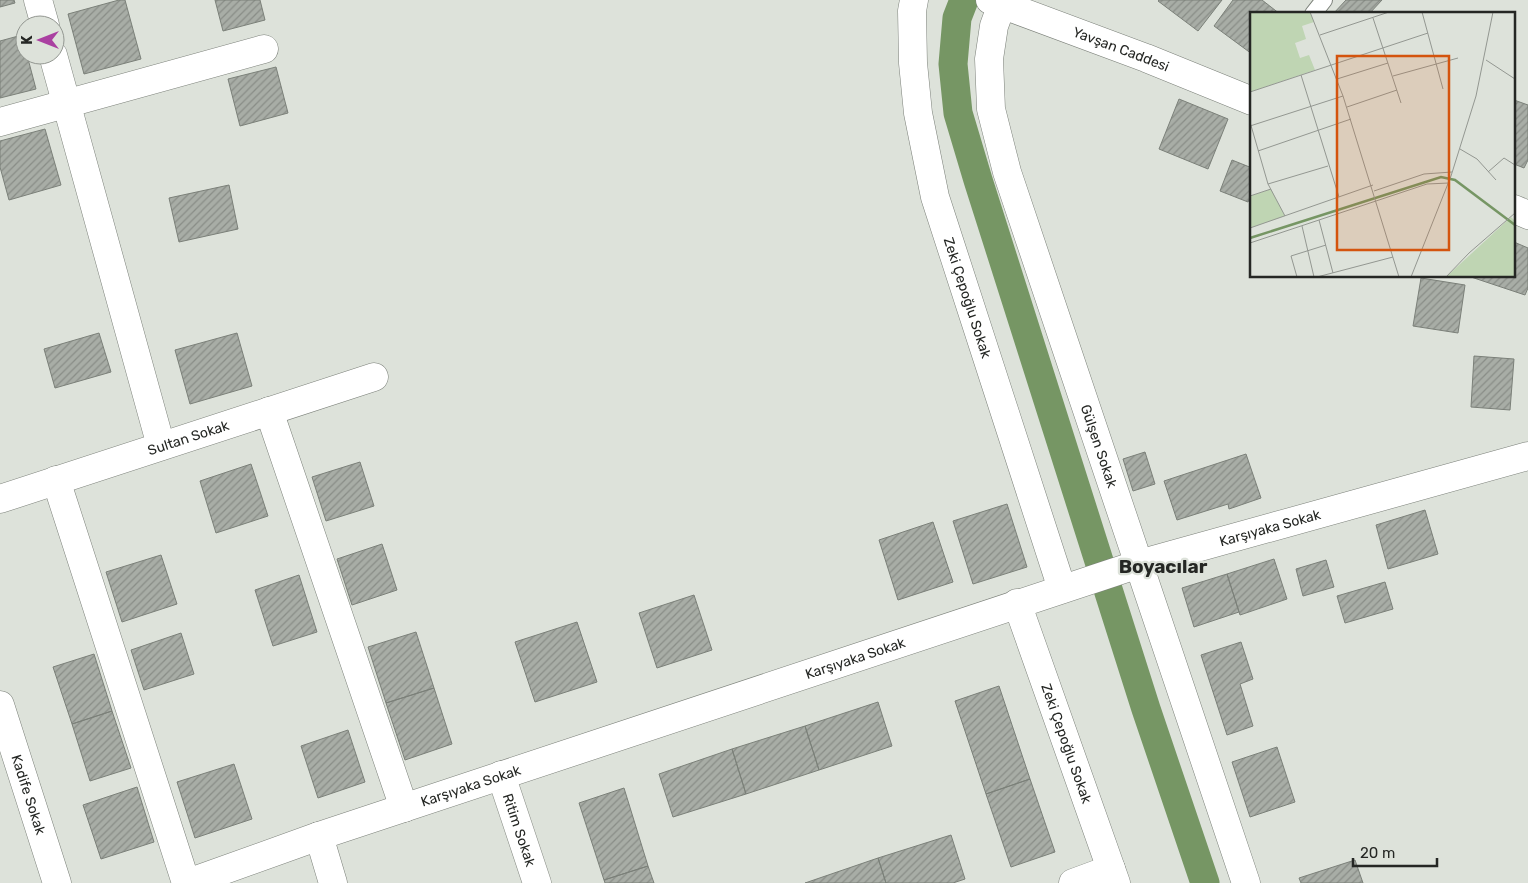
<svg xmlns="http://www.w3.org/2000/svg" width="1528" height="883" font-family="Rubik,sans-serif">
  <defs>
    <pattern id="building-hatch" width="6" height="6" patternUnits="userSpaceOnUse" patternTransform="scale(1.25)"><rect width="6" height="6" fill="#a8ada6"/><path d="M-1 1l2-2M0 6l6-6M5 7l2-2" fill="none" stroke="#898d87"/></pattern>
  </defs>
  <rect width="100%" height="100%" fill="#dde2da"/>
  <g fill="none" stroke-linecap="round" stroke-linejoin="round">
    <path stroke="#769664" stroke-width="29" d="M 964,0 L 957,18 L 953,64 L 958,113 L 978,180 L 1146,709 L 1205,883"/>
  </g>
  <path fill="url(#building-hatch)" stroke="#7b8079" d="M 0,0 L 14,0 L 15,3 L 0,7 Z
    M 119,0 L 125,0 L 141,59 L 84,74 L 68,14 Z
    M 215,0 L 260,0 L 265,20 L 223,31 Z
    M 1159,0 L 1222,0 L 1198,31 L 1158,1 Z
    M 1233,0 L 1262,0 L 1280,14 L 1252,14 L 1252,54 L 1214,26 Z
    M 1346,0 L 1382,0 L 1369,14 L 1333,14 Z
    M 22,35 L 25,48 L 25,55 L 27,55 L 36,89 L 0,98 L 0,41 Z
    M 276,67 L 288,113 L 240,126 L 228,79 Z
    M 1179,99 L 1228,119 L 1208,169 L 1159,149 Z
    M 1514,100 L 1528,105 L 1528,160 L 1524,168 L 1514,164 Z
    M 45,129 L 61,185 L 9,200 L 0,167 L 0,141 Z
    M 1232,160 L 1252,168 L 1252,193 L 1248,202 L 1220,191 Z
    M 229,185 L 238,229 L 179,242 L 169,198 Z
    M 1514,242 L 1528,248 L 1528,288 L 1525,295 L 1468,276 L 1514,276 Z
    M 1421,278 L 1465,285 L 1458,333 L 1413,326 Z
    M 99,333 L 111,372 L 55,388 L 44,349 Z
    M 237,333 L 252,386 L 190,404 L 175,350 Z
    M 1474,356 L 1514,359 L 1510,410 L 1471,407 Z
    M 1145,452 L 1155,484 L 1133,491 L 1123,459 Z
    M 1246,454 L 1261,498 L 1229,509 L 1228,504 L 1177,520 L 1164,481 Z
    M 360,462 L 374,506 L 326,521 L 312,477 Z
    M 251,464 L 268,516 L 216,533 L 200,481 Z
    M 1007,504 L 1027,567 L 973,584 L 953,521 Z
    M 1425,510 L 1438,554 L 1388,569 L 1376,525 Z
    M 933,522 L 953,582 L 898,600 L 879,540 Z
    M 382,544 L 397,590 L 352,605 L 337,559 Z
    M 161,555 L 177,604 L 122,622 L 106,572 Z
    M 1274,559 L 1287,599 L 1240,615 L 1227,574 Z
    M 1326,560 L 1334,587 L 1303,596 L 1296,569 Z
    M 1227,574 L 1239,612 L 1194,627 L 1182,588 Z
    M 299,575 L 317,632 L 273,646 L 255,590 Z
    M 1385,582 L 1393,609 L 1345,623 L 1337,596 Z
    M 694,595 L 712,650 L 657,668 L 639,613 Z
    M 577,622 L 597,682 L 535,702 L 515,642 Z
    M 416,632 L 434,688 L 386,703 L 368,647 Z
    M 181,633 L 194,674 L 144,690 L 131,650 Z
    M 1241,642 L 1253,679 L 1240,684 L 1253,726 L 1227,735 L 1201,655 Z
    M 94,654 L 112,711 L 72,724 L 53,667 Z
    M 999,686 L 1030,779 L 986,794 L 955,701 Z
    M 434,688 L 452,744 L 405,760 L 386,703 Z
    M 878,702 L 892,746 L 819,770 L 805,726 Z
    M 112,711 L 131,768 L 90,781 L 72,724 Z
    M 805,726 L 819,770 L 746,794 L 732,749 Z
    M 348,730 L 365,782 L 318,798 L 301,746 Z
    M 1277,747 L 1295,802 L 1250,817 L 1232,762 Z
    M 732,749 L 746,794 L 673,817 L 659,774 Z
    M 234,764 L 252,819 L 195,838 L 177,782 Z
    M 1030,779 L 1055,852 L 1011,867 L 986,794 Z
    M 137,787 L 154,842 L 101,859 L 83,805 Z
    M 624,788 L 648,866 L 604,880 L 579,803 Z
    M 951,835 L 965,879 L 953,883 L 886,883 L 878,858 Z
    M 878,858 L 886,883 L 805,883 Z
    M 1355,860 L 1363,883 L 1301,883 L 1299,878 Z
    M 648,866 L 654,883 L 605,883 L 604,880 Z"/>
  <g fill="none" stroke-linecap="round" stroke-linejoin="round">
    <g stroke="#7c817a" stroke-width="18">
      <path id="lane" d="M 1313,14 L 1324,0"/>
    </g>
    <g stroke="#7c817a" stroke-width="29">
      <g id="street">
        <path d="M 38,0 L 45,25"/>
        <path id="s1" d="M 914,0 L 912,11 L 913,63 L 918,113 L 935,197 L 1062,589"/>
        <path id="s2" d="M 1002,4 L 994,26 L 989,59 L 991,109 L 1007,172 L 1246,883"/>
        <path d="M 53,55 L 161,446"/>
        <path d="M 0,122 L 264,49"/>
        <path d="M 269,411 L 404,808"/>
        <path d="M 56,480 L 186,883"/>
        <path id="s3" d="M 0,499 L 374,377"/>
        <path id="s4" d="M 1017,603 L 1116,883"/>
        <path id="s5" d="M 0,705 L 57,883"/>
        <path id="s6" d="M 501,775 L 537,883"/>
        <path d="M 319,836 L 333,883"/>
        <path id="s7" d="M 188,883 L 319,836 L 1139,564 L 1528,456"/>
        <path d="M 1073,883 L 1111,869"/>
      </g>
    </g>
    <g stroke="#7c817a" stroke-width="29">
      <g id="secondary">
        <path id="s8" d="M 990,0 L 1146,58 L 1252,101"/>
        <path d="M 1514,209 L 1528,215"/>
      </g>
    </g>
    <use href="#lane" stroke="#fff" stroke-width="16"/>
    <use href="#street" stroke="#fff" stroke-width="28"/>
    <use href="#secondary" stroke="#fff" stroke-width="28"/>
  </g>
  <g text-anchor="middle" stroke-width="4.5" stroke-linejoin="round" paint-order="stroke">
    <g font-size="14" fill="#252724" stroke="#dde2da">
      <text dy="5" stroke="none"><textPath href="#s8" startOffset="140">Yavşan Caddesi</textPath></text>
      <text dy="5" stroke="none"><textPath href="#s1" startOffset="305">Zeki Çepoğlu Sokak</textPath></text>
      <text dy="5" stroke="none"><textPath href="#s3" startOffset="198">Sultan Sokak</textPath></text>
      <text dy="5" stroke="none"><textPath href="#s2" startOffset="461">Gülşen Sokak</textPath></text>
      <text dy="5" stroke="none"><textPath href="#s7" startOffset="1139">Karşıyaka Sokak</textPath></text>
      <text dy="5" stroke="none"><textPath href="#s7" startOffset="704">Karşıyaka Sokak</textPath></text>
      <text dy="5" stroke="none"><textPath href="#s4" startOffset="149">Zeki Çepoğlu Sokak</textPath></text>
      <text dy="5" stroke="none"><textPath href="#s7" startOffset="299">Karşıyaka Sokak</textPath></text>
      <text dy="5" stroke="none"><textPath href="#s5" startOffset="94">Kadife Sokak</textPath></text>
      <text dy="5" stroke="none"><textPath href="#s6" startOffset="58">Ritim Sokak</textPath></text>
    </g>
    <g font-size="19" font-weight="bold" fill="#252724" stroke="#dde2da">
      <text x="1163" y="573">Boyacılar</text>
    </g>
  </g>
  <g transform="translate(1250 12)">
    <rect width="265" height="265" fill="#dde2da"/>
    <path d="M 0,0 L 60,0 L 64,10 L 52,14 L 56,27 L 45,31 L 50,46 L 59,43 L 65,58 L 0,80 ZM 261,205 L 265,209 L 265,265 L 196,265 Z" fill="#bfd5b3"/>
    <path d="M 21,177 L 35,204 L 0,216 L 0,184 Z" fill="#bfd5b3"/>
    <path fill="none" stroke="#769664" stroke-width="2.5" d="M 0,226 L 191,165 L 205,168 L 265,213"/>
    <path fill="none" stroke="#939791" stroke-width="1" d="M 60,0 L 93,84 L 149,265M 172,0 L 193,77M 123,6 L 151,91M 70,23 L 139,0M 236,48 L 265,67M 51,63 L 89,185M 143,64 L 208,46M 87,67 L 138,51M 0,80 L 178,21M 97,95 L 147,78M 0,110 L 18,172 L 35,204M 0,114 L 93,84M 210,137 L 227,147 L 246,168M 8,139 L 101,107M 238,160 L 254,146 L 265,153M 18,172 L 78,154M 124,179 L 174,162 L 202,160M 0,184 L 21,177M 69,208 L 83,261M 52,214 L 64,265M 0,216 L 123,173M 0,231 L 177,172 L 199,171M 47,265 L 41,244 L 76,233M 67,265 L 143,245M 161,265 L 201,164 L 226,84 L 243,0M 196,265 L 219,241 L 265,201"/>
    <path fill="#d4540e" fill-opacity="0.15" stroke="#d4540e" stroke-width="2.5" d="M 87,44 L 199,44 L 199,238 L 87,238 Z"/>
    <rect width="265" height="265" fill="none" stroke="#252724" stroke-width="2.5"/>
  </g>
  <g transform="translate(40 40) rotate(270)"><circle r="24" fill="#dde2da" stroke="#939791"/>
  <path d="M0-4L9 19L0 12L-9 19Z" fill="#aa40a1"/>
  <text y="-8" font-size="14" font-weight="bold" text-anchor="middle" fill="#252724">K</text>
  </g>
  <path d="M1353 858v8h84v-8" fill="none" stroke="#252724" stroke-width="2.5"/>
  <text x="1360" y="858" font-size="15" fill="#252724" stroke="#dde2da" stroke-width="4" paint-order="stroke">20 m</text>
</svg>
